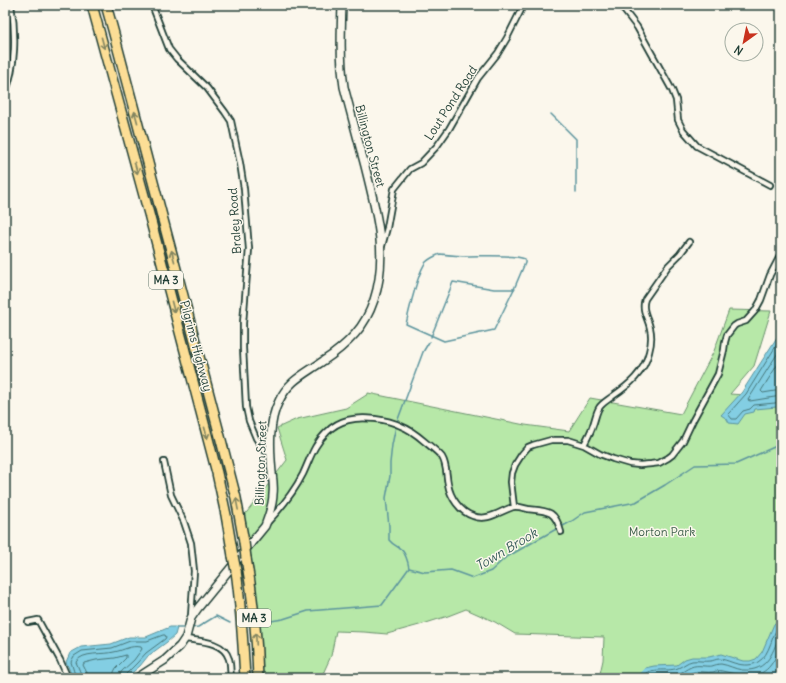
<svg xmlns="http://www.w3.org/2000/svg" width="786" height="683" font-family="Delius,sans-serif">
  <rect width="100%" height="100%" fill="#fbf7ec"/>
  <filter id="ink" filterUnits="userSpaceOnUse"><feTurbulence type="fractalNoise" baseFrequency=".025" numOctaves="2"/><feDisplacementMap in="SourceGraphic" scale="8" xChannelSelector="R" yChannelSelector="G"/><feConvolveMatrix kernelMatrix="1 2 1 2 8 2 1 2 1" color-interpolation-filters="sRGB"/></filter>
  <g filter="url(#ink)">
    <path fill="#b7e8a8" stroke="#6b926e" d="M 729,310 L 771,311 L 754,366 L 730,394 L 758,396 L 781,391 L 781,678 L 599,678 L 603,660 L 604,637 L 515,634 L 495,622 L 466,609 L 448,616 L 423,624 L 387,634 L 364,632 L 336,631 L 331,656 L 321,678 L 260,678 L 237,525 L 287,460 L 277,428 L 297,419 L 346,408 L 368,394 L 368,393 L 525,425 L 569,431 L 590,398 L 681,414 L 714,351 Z"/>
    <path fill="#83cee3" stroke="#5b949d" d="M 781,331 L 781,405 L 777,407 L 755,409 L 754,412 L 745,414 L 738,424 L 729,423 L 727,419 L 721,415 L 742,392 Z
      M 781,618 L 781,678 L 637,678 L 640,673 L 645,668 L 654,666 L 677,665 L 685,659 L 692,657 L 709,657 L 721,654 L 743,661 L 750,661 L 756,659 L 762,652 L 774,624 Z
      M 170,627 L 175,627 L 177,628 L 175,635 L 167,642 L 148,656 L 140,666 L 126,678 L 73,678 L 66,662 L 70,653 L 81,647 L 111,644 L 129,637 L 146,637 Z"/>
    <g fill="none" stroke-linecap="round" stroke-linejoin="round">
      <path stroke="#47777a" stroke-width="1" d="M 781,338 L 746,394 L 729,413 L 728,414 L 732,419 L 736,419 L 743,411 L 750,409 L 754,405 L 775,403 L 781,401
        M 781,348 L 748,400 L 750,401 L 781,396
        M 781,359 L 761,391 L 763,393 L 781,390
        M 76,678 L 71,662 L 74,656 L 82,651 L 112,648 L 130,641 L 147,641 L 163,635 L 165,635 L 166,637 L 165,639 L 146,653 L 137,663 L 126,674 L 125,678
        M 81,678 L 81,674 L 76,662 C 82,651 104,655 114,652 C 125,650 130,645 141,647 L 142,649 L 134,660 L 122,671 L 120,674 L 119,678
        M 87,678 L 87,673 L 83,665 L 84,663 L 96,660 L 115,658 L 126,655 L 126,658 L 116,668 L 114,672 L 113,678
        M 641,678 C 649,665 666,673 678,668 C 683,666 687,662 692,661 C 698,660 704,662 710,661 C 713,661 716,659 719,659 C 723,659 728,661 731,662 C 739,665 750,667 758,662 C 771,655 771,633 781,623
        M 647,678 C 656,673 667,675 677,674 C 682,673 686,669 691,667 C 698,664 705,667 712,666 C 715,665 718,664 721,664 C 728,665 735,669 742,670 C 769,672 773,651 781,631
        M 684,678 C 687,676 690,673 694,672 C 700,671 707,673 713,672 C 716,671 719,670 722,671 C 728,672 734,674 740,675 C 765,679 772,666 781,646"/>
      <path stroke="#5b949d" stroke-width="1.5" d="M 551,114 L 576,139 L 576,192
        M 440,254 C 449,255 459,256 468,256 C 482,256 514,254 525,259 L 525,263 L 514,289 L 494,330 L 444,341 L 406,324 C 409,311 418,271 426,262 C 430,258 435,256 440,254 Z
        M 431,337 L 453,282 L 494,289 L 515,289
        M 397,422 L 423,352 L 429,342
        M 396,426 L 392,445 L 390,463 L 390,476 L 386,498 L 389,526 L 389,540 C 393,545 397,546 402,550 C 406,555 408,562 409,568
        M 561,527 L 572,521 L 585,512 L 636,502 L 665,485 L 695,465 L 736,464 L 781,444
        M 265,622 L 283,619 L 308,611 L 382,605 L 409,568 L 425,572 L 451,570 L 473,578 L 491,571 L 505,558 L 558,528
        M 177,628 L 186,628
        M 191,628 L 198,627 L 216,616 L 230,623
        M 53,678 L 60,674"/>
      <g stroke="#1f3d34" stroke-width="8">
        <path id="street" d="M 152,5 L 169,49 L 177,59 L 207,88 L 225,112 L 231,121 L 240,163 L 244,189 L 249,249 L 243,323 L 243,348 L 246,407 L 249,421 L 256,438 L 264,450 L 271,453
          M 620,5 L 637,27 L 672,90 L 676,100 L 678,120 L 683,130 L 697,146 L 770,185
          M 5,93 C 16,67 16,32 11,5
          M 382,246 L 387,228 L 394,189 L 410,169 L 421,163 L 437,146 L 449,129 L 478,78 L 498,53 L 507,38 L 522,8 L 525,5
          M 584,445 C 587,438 591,432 593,425 C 595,420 596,413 599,408 C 602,403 608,400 613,396 C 629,385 644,373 649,352 C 651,345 652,336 650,328 C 648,318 641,310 645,299 L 668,266 L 680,254 L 689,242
          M 164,462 L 171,495 L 184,522 L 191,543 L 194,571 L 191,616
          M 514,507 L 511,482 L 512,473 L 515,465 L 522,454 L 528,447 L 533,445 L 551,440 L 568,440 L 584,445 L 600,454 L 613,459 L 630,464 L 640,465 L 651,464 L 659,463 L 668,458 L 672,455 L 683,441 L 693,420 L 718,374 L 724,350 L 725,342 L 727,335 L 734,326 L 737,324 L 746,321 L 755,311 L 761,300 L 770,275 L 781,254
          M 267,523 C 281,508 294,492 303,474 C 310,459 314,444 327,432 C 333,426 340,422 348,420 C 363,416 387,419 401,426 C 409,429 417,435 424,441 C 430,446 437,451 442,457 C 447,465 446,475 448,484 C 450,497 460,512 473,516 C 487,522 500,511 513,507 C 518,506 523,508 528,509 C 548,511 555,510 561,532
          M 28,622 L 38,620 L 60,660 L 68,678
          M 185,639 C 199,641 224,641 229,659 C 231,665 230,672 231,678"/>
      </g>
      <g stroke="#1f3d34" stroke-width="10">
        <path id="secondary" d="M 137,678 L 165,660 L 180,646 L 186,637 L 191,618 L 198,608 L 265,526 C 269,515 273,505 273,494 C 274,487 273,480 272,473 C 270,450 268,422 279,401 C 289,380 305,374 323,361 C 334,354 346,344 355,334 C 364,324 370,312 374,300 C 389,254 376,211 365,166 C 358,140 351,114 344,87 C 340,60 341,32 342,5"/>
      </g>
      <g stroke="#1f3d34" stroke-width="12">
        <path id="highway" d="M 92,5 L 149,214 L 217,473 L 226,515 L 233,556
          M 106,5 L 113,30 L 221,440 L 236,498 L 244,542
          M 246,558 C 253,597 257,638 258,678
          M 236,571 C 241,606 243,642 245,678"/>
      </g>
      <use href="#street" stroke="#fbf7ec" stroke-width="4.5"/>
      <use href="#secondary" stroke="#fbf7ec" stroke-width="7"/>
      <use href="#highway" stroke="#fcde96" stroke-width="9"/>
      <g stroke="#1f3d34" stroke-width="12" stroke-linecap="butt">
        <path id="highway-bridge" d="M 244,542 L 246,558
          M 233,556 L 236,571"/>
      </g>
      <use href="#highway-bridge" stroke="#fcde96" stroke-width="9"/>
    </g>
    <defs><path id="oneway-shaft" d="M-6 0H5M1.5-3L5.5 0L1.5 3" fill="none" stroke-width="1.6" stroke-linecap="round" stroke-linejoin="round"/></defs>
    <g stroke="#828560">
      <use href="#oneway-shaft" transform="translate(103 43) rotate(75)"/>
      <use href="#oneway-shaft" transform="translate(136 117) rotate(-105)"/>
      <use href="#oneway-shaft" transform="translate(136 168) rotate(75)"/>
      <use href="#oneway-shaft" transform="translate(173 256) rotate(-105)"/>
      <use href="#oneway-shaft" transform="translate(173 307) rotate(75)"/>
      <use href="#oneway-shaft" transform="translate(206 433) rotate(75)"/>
      <use href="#oneway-shaft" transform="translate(237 504) rotate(-101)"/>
      <use href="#oneway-shaft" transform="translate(256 639) rotate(-93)"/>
    </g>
  </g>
  <g text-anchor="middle" stroke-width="3" stroke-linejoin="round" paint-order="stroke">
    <g fill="#fbf7ec" stroke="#61756b" stroke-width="1">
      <rect x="149" y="271" width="34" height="18" rx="3"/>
      <rect x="237" y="609" width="34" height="18" rx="3"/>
    </g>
    <g font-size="11" font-weight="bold" fill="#1f3d34">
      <text x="166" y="284">MA 3</text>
      <text x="254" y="622">MA 3</text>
    </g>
    <g font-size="12" fill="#1f3d34" stroke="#fbf7ec">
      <text transform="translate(451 103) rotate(-57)" y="4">Lout Pond Road</text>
      <text transform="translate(370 146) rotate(75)" y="4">Billington Street</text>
      <text transform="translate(235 221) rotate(-94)" y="4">Braley Road</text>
      <text transform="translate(196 346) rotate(75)" y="4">Pilgrims Highway</text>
      <text transform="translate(261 463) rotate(-88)" y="4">Billington Street</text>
    </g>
    <g font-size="12" fill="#3d5f4b" stroke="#fbf7ec">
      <text x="662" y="536">Morton Park</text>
    </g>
    <g font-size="13" font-style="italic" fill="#335a57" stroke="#fbf7ec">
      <text transform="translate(506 549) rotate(-31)" y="5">Town Brook</text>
    </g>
  </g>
  <rect width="786" height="683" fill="none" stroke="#fbf7ec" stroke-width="20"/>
  <rect x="10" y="10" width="766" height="663" fill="none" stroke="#1f3d34" stroke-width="1.5" filter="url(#ink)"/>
  <g transform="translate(744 42) rotate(213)"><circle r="19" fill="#fbf7ec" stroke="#a3ada2"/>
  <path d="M0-3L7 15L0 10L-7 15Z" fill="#c8321e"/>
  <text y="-6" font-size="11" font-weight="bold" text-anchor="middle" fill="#1f3d34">N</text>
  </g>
</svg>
